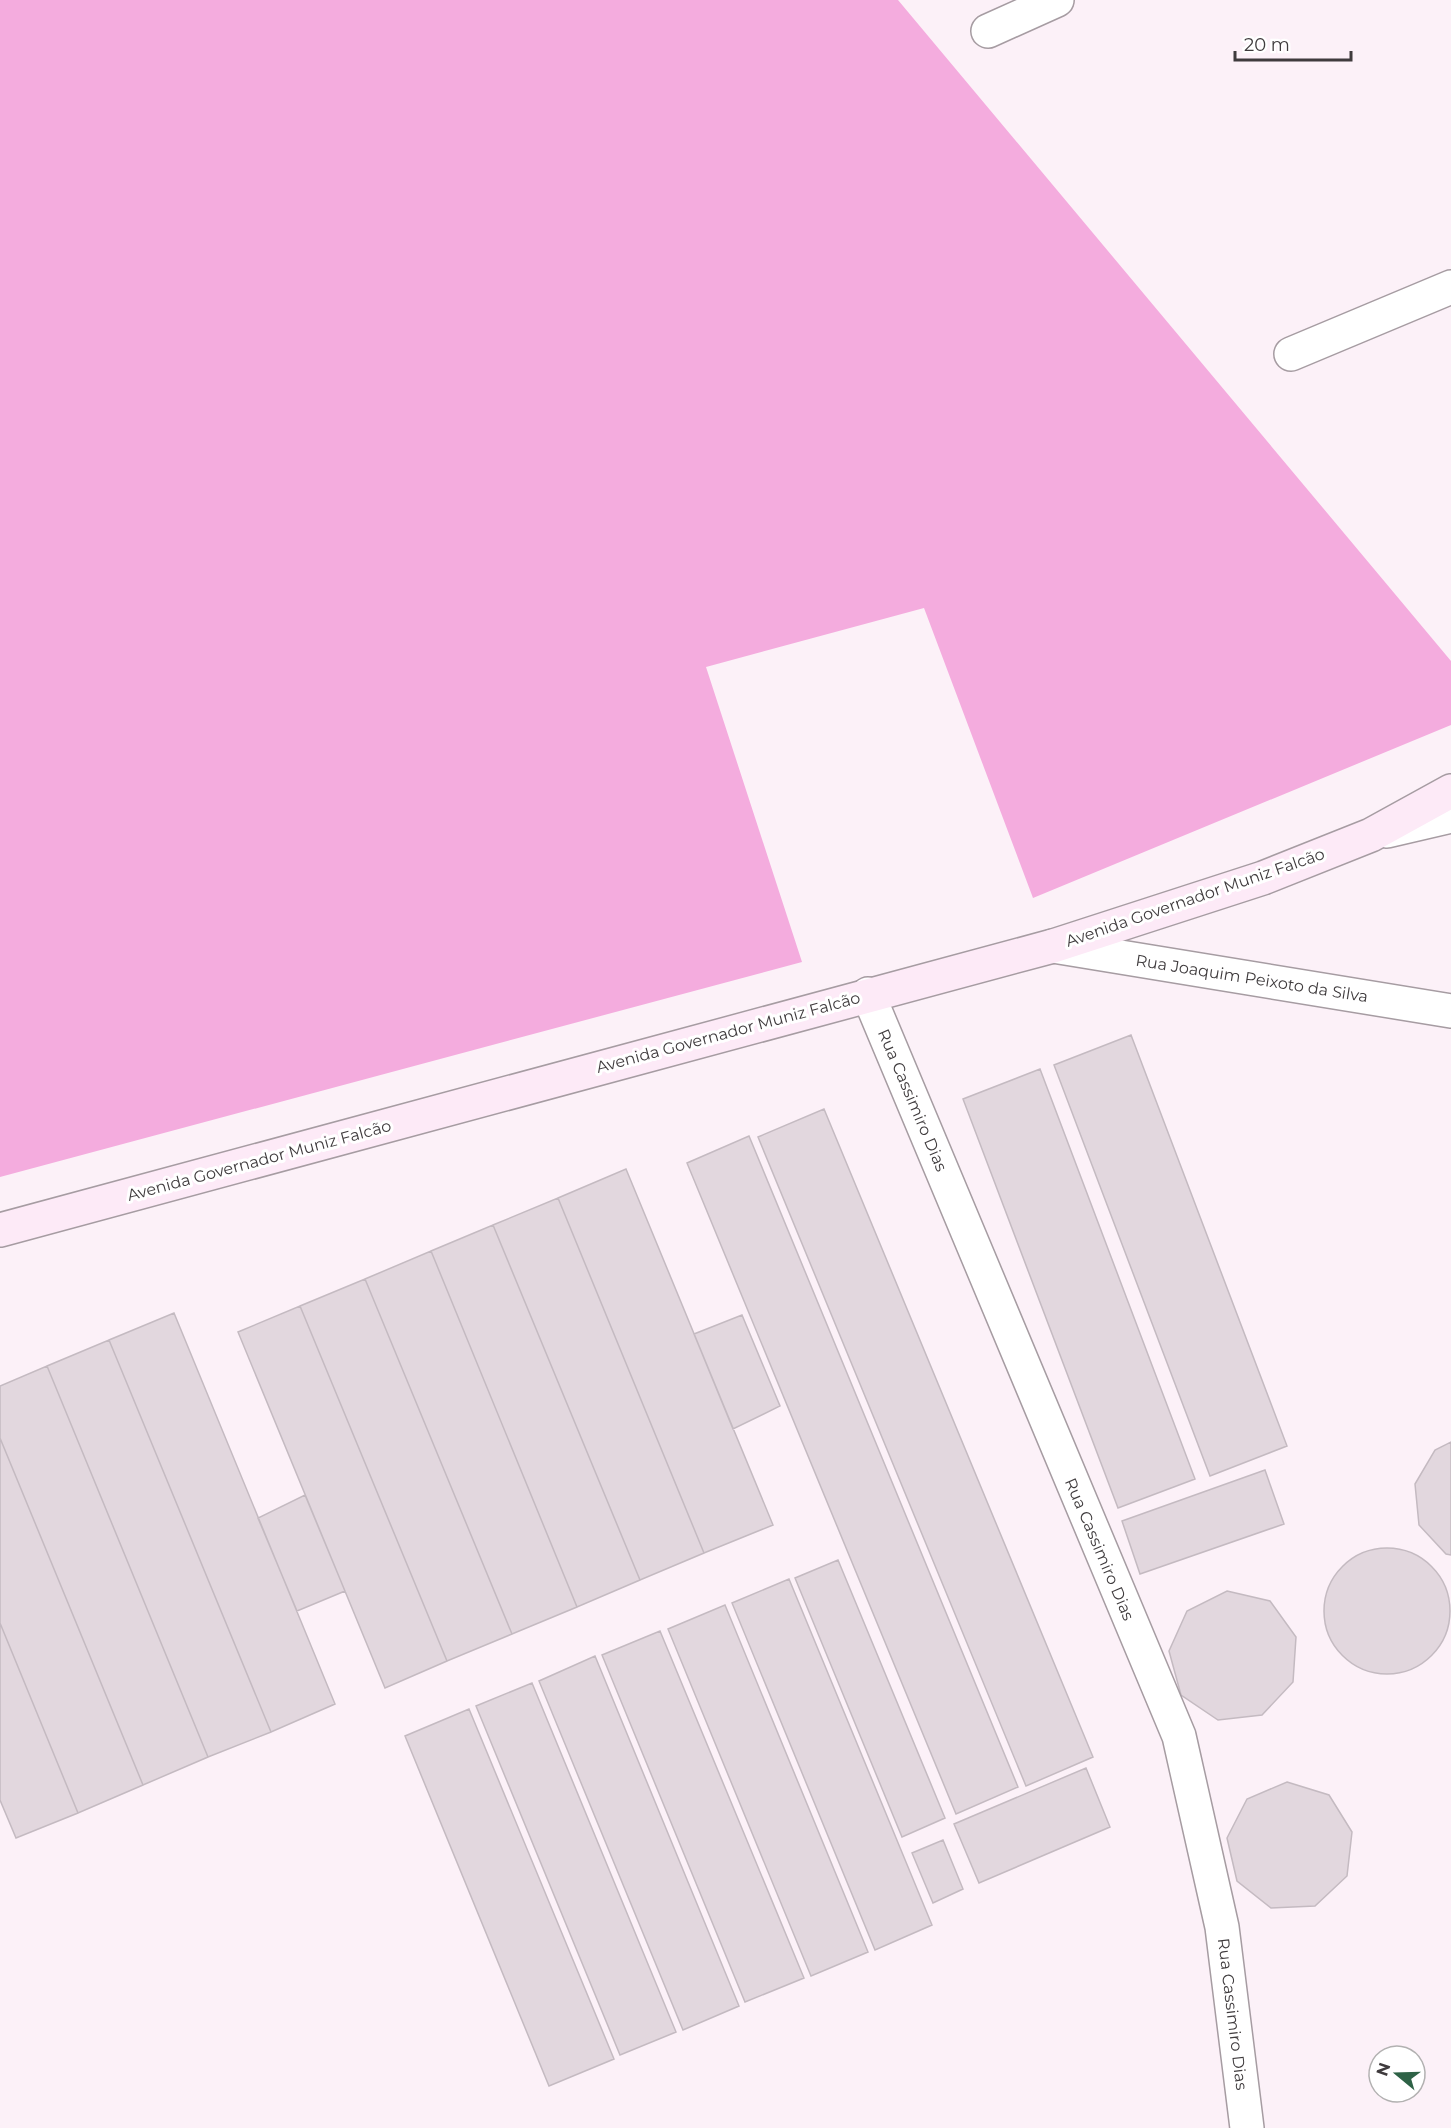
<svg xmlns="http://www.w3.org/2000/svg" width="1451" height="2128" font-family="Montserrat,sans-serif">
  <rect width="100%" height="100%" fill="#fcf1f8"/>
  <path fill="#f4acde" d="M 0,0 L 898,0 L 1451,661 L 1451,725 L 1033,898 L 924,608 L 706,667 L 802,962 L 0,1177 Z"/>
  <path fill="#e2d7de" stroke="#c4bac1" stroke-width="1.5" d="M 1131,1035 L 1287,1446 L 1210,1476 L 1054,1065 Z
    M 1040,1069 L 1195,1479 L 1118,1508 L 963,1099 Z
    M 824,1109 L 1093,1757 L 1026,1786 L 758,1137 Z
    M 749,1136 L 1018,1787 L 956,1814 L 687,1163 Z
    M 626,1169 L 773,1525 L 704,1553 L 558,1198 Z
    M 558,1198 L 704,1553 L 640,1580 L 493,1225 Z
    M 493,1225 L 640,1580 L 577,1607 L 431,1251 Z
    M 431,1251 L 577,1607 L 512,1634 L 365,1279 Z
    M 365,1279 L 512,1634 L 447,1661 L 300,1306 Z
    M 300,1306 L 447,1661 L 385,1688 L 238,1332 Z
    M 174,1313 L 335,1704 L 271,1732 L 109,1340 Z
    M 742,1315 L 780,1406 L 733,1429 L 694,1334 Z
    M 109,1340 L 271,1732 L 208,1757 L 47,1366 Z
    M 47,1366 L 208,1757 L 143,1785 L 0,1438 L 0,1386 Z
    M 0,1438 L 143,1785 L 78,1813 L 0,1623 Z
    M 1451,1442 L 1451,1555 L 1446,1554 L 1419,1525 L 1415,1484 L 1435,1450 Z
    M 1265,1470 L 1284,1524 L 1140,1574 L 1122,1521 Z
    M 305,1495 L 345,1591 L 297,1611 L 258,1518 Z
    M1324 1611a63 63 0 1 1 126 0a63 63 0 1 1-126 0Z
    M 838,1560 L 945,1818 L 902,1837 L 795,1578 Z
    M 789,1579 L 932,1925 L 875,1950 L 732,1603 Z
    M 1227,1591 L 1270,1601 L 1296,1637 L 1293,1682 L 1262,1715 L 1218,1720 L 1181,1695 L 1169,1651 L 1187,1611 Z
    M 725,1605 L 868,1952 L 811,1976 L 668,1629 Z
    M 0,1623 L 78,1813 L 16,1838 L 0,1800 Z
    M 660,1631 L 804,1978 L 745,2002 L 602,1655 Z
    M 595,1656 L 739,2006 L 683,2030 L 539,1681 Z
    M 532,1683 L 676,2032 L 620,2055 L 476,1706 Z
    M 469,1709 L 614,2059 L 549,2086 L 405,1736 Z
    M 1086,1768 L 1110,1827 L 979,1883 L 954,1824 Z
    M 1287,1782 L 1329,1795 L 1352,1832 L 1347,1876 L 1315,1906 L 1271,1908 L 1237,1881 L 1227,1838 L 1247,1799 Z
    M 943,1840 L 963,1889 L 933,1903 L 912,1853 Z"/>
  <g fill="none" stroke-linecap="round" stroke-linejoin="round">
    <g stroke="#a69ca2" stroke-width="36">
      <path id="street" d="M 988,31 L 1057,0
        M 1291,354 L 1451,287
        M 1387,831 L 1451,816
        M 1053,946 L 1451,1011
        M 868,994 L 1179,1736 L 1222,1927 L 1247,2128"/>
    </g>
    <g stroke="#a69ca2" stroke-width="36">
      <path id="secondary" d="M 0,1230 L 1053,946 L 1263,878 L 1371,835 L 1451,791"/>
    </g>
    <use href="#street" stroke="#fff" stroke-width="33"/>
    <use href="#secondary" stroke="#fdeaf7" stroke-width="33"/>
  </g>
  <g text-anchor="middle" stroke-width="6" stroke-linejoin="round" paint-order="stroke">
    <g font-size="16" fill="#3f3b3d" stroke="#fff">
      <text transform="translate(1195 897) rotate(-19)" y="6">Avenida Governador Muniz Falcão</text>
      <text transform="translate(1252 978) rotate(9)" y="6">Rua Joaquim Peixoto da Silva</text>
      <text transform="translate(728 1032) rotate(-15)" y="6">Avenida Governador Muniz Falcão</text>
      <text transform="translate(913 1100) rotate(67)" y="6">Rua Cassimiro Dias</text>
      <text transform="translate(259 1160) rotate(-15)" y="6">Avenida Governador Muniz Falcão</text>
      <text transform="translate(1100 1549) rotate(67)" y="6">Rua Cassimiro Dias</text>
      <text transform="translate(1233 2014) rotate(83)" y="6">Rua Cassimiro Dias</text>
    </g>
  </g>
  <g transform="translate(1397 2074) rotate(289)"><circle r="28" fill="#ffffff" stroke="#b2b1b1" stroke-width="1.5"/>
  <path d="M0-4.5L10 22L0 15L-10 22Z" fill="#2e6246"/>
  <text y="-9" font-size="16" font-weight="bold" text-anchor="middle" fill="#3f3b3d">N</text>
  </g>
  <path d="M1235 51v9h116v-9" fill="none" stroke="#3f3b3d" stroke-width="3"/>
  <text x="1244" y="51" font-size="18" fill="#3f3b3d" stroke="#ffffff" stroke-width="4.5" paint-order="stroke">20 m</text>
</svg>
